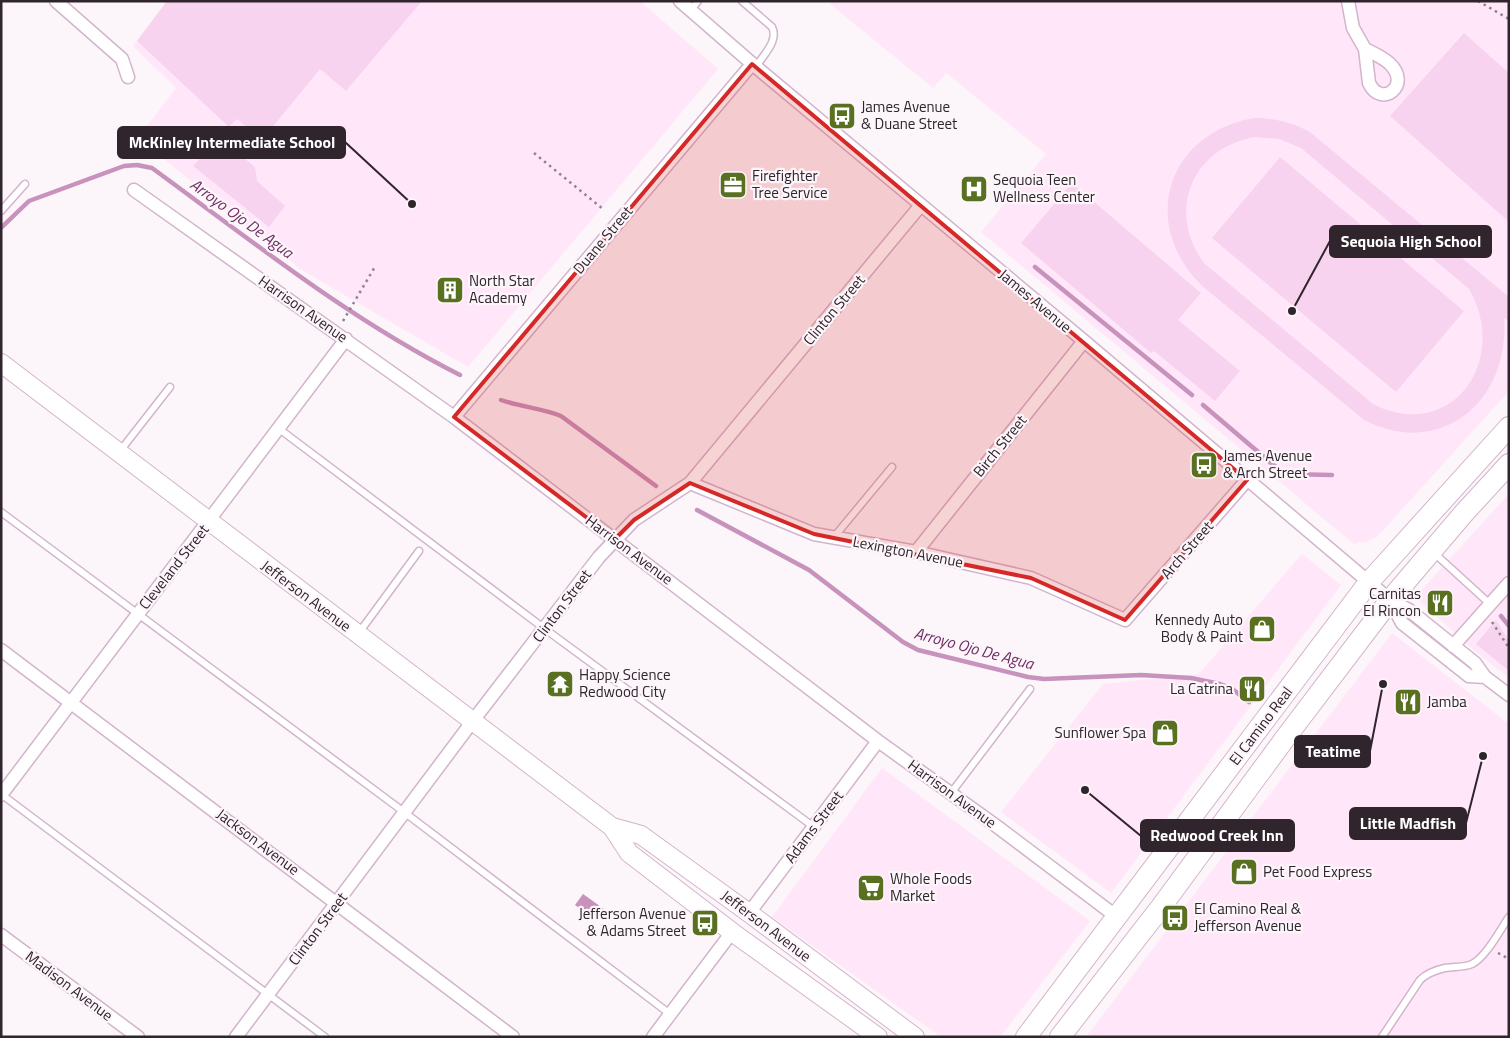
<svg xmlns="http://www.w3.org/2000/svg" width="1510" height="1038" font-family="'Titillium Web',sans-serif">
  <rect width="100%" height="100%" fill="#fcf5fa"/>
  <path fill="#ffe7f9" d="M 167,1 L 640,1 L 718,69 L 468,367 L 300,269 L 138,138 L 176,88 L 133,46 Z
    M 832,1 L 1509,1 L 1509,391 L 1377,537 L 1365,543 L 1358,542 L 1355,545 L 981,232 L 1046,154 L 946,73 L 933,88 L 830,4 Z
    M 1509,494 L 1509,678 L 1476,652 L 1415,597 Z
    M 1302,554 L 1341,585 L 1111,893 L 1001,812 L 1103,684 L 1199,674 Z
    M 1392,633 L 1509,724 L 1509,1037 L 1086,1037 Z
    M 882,768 L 1090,921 L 1000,1037 L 941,1037 L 772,917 Z"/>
  <path fill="#f8d3ef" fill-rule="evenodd" d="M 167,1 L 422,1 L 346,91 L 320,69 L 262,140 L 237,119 L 229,127 L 137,41 Z
    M 1464,33 L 1509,73 L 1509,222 L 1390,116 Z
    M 1254,118 C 1275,118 1292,122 1310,132 L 1509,297 L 1509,321 L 1504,318 C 1510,403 1440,459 1364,420 L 1201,285 C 1139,223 1167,133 1254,118 ZM 1255,137 L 1279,139 L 1301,148 L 1469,289 C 1510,360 1452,444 1373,404 L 1204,263 C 1166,211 1192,148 1255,137 Z
    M 219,138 L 255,167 L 257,181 L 285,206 L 269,227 L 193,166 Z
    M 1280,157 L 1464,311 L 1396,392 L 1212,238 Z
    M 1072,183 L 1201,293 L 1178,320 L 1240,371 L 1215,401 L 1154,351 L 1151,353 L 1021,243 Z
    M 1496,620 L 1509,641 L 1509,671 L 1476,644 Z"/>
  <path fill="#c792bc" d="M 583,894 L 604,909 L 596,920 L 575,905 Z"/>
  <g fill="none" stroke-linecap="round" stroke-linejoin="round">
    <path stroke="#c792bc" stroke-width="4.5" d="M 1,228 L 29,201 L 124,166 L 137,165 L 152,168 C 252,241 349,319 460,375
      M 1035,267 L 1192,395
      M 501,400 C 521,407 541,408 561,416 L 656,486
      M 1203,405 L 1284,474 L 1332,475
      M 697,510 L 809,570 L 903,642 L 918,650 L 1028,677 L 1044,679 L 1141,675 L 1191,678 L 1220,684 L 1231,688 L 1249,702
      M 1501,616 L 1509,626"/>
    <g stroke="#d3b4cc" stroke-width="9">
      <path id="service" d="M 742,1 L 772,27 C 779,41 763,55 756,67
        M 691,10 L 698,1
        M 1,211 L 25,184
        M 278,428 L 545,629 L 814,827
        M 120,451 L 170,387
        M 1,512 L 404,812 L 670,1014
        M 834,537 L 892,467
        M 1433,552 L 1490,604
        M 358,634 L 419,551
        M 951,793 L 1030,689
        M 1,794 L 325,1037
        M 1382,1037 L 1420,980 C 1426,974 1436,970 1445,968 C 1454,966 1463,968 1472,964 C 1486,957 1500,930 1509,917"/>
    </g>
    <g stroke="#d3b4cc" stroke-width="15">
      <path id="minor" d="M 56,1 L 122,59 L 128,77
        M 680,1 L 756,67 L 1084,341 L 1390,600 L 1409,610 L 1475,663 L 1485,677 L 1509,695
        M 1348,1 L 1353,28 L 1365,49 L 1369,83 C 1381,109 1413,85 1389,63 C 1382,57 1373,53 1365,49
        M 134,190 L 454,417 L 878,741 L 995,825 L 1117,917
        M 454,417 L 752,64
        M 690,483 L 814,534 L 916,552 L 1031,578 L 1125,620 L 1247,480
        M 916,552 L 1084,341
        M 1390,600 L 1402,623 L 1469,676 L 1485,677
        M 1453,646 L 1509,583
        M 1,650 L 513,1037
        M 1,795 L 346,339
        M 749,913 L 878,741
        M 1,935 L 138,1037
        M 236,1037 L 472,722 L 599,557 L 634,520 L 690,483 L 921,205
        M 653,1037 L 732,932"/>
    </g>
    <g stroke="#d3b4cc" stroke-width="20">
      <path id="secondary" d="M 1,363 L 612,827 L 629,853 L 732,932 L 878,1037
        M 612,827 L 641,835 L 749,913 L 915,1037"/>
    </g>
    <g stroke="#d3b4cc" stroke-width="22">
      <path id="primary" d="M 1026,1037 L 1369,582 L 1509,427
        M 1060,1037 L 1161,907 L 1286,737 L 1390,600 L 1464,513 L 1509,464"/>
    </g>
    <path stroke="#8e858c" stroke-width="2.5" stroke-dasharray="2.5 4" stroke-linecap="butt" d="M 1478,1 L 1509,19
      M 534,153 L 603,209
      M 343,321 L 376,265
      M 1492,622 L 1509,648
      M 1498,953 L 1509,959"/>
    <use href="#service" stroke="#fff" stroke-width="6"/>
    <use href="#minor" stroke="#fff" stroke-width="12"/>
    <use href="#secondary" stroke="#fff" stroke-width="18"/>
    <use href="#primary" stroke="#fff" stroke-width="20"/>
  </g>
  <path fill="#d62828" fill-opacity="0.2" stroke="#d62828" stroke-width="4" stroke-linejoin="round" d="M 752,64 L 1247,480 L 1125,620 L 1031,578 L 814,534 L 690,483 L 634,520 L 615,539 L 454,417 Z"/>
  <defs>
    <g id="bus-square" transform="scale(1.4375)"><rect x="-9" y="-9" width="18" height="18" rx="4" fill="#597021" stroke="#fcf5fa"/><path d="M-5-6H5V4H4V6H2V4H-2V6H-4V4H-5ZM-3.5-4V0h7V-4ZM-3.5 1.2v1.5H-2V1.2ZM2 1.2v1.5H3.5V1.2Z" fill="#fff"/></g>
    <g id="office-square" transform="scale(1.4375)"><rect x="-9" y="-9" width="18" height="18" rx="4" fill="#597021" stroke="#fcf5fa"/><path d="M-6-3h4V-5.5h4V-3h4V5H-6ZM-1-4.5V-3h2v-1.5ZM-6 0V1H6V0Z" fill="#fff"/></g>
    <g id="hospital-square" transform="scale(1.4375)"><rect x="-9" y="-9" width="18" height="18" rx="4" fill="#597021" stroke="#fcf5fa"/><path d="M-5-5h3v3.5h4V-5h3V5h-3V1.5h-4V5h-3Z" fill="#fff"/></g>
    <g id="building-square" transform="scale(1.4375)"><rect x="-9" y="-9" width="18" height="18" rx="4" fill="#597021" stroke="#fcf5fa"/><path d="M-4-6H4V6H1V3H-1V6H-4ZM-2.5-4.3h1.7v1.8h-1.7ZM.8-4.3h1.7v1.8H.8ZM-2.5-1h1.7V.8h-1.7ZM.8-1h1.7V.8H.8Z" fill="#fff"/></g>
    <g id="restaurant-square" transform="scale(1.4375)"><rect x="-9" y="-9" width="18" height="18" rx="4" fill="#597021" stroke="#fcf5fa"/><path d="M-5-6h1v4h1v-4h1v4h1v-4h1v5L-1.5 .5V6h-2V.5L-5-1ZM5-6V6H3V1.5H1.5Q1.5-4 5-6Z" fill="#fff"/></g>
    <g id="shop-square" transform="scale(1.4375)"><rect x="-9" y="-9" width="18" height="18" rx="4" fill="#597021" stroke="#fcf5fa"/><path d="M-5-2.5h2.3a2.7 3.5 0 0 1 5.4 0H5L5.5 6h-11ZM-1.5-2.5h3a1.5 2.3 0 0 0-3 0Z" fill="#fff"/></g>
    <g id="temple-square" transform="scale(1.4375)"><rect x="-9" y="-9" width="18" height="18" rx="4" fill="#597021" stroke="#fcf5fa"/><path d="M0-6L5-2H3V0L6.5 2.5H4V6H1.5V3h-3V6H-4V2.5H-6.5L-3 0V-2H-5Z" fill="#fff"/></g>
    <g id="supermarket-square" transform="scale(1.4375)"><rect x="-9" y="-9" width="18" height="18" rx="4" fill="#597021" stroke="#fcf5fa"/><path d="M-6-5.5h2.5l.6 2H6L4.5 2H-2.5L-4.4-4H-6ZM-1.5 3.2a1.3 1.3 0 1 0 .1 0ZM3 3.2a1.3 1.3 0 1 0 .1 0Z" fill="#fff"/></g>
  </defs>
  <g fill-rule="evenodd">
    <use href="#bus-square" x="842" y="116"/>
    <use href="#office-square" x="733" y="185"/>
    <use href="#hospital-square" x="974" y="189"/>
    <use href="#building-square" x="450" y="290"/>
    <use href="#bus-square" x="1204" y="465"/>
    <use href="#restaurant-square" x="1440" y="603"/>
    <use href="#shop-square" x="1262" y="629"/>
    <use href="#temple-square" x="560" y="684"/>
    <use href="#restaurant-square" x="1252" y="689"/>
    <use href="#restaurant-square" x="1408" y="702"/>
    <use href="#shop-square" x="1165" y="733"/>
    <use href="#shop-square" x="1244" y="872"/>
    <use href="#supermarket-square" x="871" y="888"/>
    <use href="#bus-square" x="1175" y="918"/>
    <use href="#bus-square" x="705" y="923"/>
  </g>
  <g text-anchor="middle" stroke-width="4.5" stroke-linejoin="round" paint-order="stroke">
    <g font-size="15" fill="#30242d" stroke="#fcf5fa" text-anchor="start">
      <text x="861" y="112">James Avenue<tspan x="861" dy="17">&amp; Duane Street</tspan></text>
      <text x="752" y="181">Firefighter<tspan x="752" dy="17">Tree Service</tspan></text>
      <text x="993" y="185">Sequoia Teen<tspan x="993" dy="17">Wellness Center</tspan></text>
      <text x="469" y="286">North Star<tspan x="469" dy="17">Academy</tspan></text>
      <text x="1223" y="461">James Avenue<tspan x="1223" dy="17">&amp; Arch Street</tspan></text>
      <text x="1421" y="599" text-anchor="end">Carnitas<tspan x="1421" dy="17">El Rincon</tspan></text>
      <text x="1243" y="625" text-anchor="end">Kennedy Auto<tspan x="1243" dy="17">Body &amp; Paint</tspan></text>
      <text x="579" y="680">Happy Science<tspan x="579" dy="17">Redwood City</tspan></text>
      <text x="1233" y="694" text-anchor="end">La Catrina</text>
      <text x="1427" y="707">Jamba</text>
      <text x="1146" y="738" text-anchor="end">Sunflower Spa</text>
      <text x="1263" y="877">Pet Food Express</text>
      <text x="890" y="884">Whole Foods<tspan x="890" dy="17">Market</tspan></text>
      <text x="1194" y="914">El Camino Real &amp;<tspan x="1194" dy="17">Jefferson Avenue</tspan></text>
      <text x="686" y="919" text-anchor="end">Jefferson Avenue<tspan x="686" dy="17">&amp; Adams Street</tspan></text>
    </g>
    <g font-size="15" fill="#30242d" stroke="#fcf5fa">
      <text transform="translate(603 240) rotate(-50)" y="5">Duane Street</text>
      <text transform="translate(1035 301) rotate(40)" y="5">James Avenue</text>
      <text transform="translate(303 309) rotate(35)" y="5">Harrison Avenue</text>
      <text transform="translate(834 310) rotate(-50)" y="5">Clinton Street</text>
      <text transform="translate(1000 446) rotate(-51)" y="5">Birch Street</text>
      <text transform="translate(629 550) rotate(37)" y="5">Harrison Avenue</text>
      <text transform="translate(1187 550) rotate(-49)" y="5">Arch Street</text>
      <text transform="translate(908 552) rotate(11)" y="5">Lexington Avenue</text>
      <text transform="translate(174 567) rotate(-52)" y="5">Cleveland Street</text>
      <text transform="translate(306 596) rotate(37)" y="5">Jefferson Avenue</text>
      <text transform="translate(562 606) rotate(-53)" y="5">Clinton Street</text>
      <text transform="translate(1261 726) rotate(-53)" y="5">El Camino Real</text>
      <text transform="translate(952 794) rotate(36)" y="5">Harrison Avenue</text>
      <text transform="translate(814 827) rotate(-53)" y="5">Adams Street</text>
      <text transform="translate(258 842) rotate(37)" y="5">Jackson Avenue</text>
      <text transform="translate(766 926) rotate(37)" y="5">Jefferson Avenue</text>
      <text transform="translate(318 929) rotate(-53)" y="5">Clinton Street</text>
      <text transform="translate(69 986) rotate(37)" y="5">Madison Avenue</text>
    </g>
    <g font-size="16" font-style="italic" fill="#703065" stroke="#fcf5fa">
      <text transform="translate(242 218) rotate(36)" y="6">Arroyo Ojo De Agua</text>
      <text transform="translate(974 648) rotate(15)" y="6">Arroyo Ojo De Agua</text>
    </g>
  </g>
  <path fill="none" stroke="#30242d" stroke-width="2" d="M412 204L345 142M1292 311L1330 241M1383 684L1370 751M1483 756L1466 823M1085 790L1141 836"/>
  <g fill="#30242d" stroke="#fcf5fa" stroke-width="2">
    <circle cx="412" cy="204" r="5"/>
    <circle cx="1292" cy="311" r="5"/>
    <circle cx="1383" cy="684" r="5"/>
    <circle cx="1483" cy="756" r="5"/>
    <circle cx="1085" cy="790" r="5"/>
  </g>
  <g fill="#30242d" stroke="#30242d" stroke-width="2">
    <rect x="118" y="127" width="227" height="31" rx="5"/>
    <rect x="1330" y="226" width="161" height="31" rx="5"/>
    <rect x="1295" y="736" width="75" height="31" rx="5"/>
    <rect x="1350" y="808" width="116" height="31" rx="5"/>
    <rect x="1141" y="820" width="153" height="31" rx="5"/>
  </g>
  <g font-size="16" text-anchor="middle" font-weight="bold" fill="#fff">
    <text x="232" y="148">McKinley Intermediate School</text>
    <text x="1411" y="247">Sequoia High School</text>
    <text x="1333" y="757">Teatime</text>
    <text x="1408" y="829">Little Madfish</text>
    <text x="1217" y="841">Redwood Creek Inn</text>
  </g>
  <rect width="1510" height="1038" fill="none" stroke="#30242d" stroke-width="5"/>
</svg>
